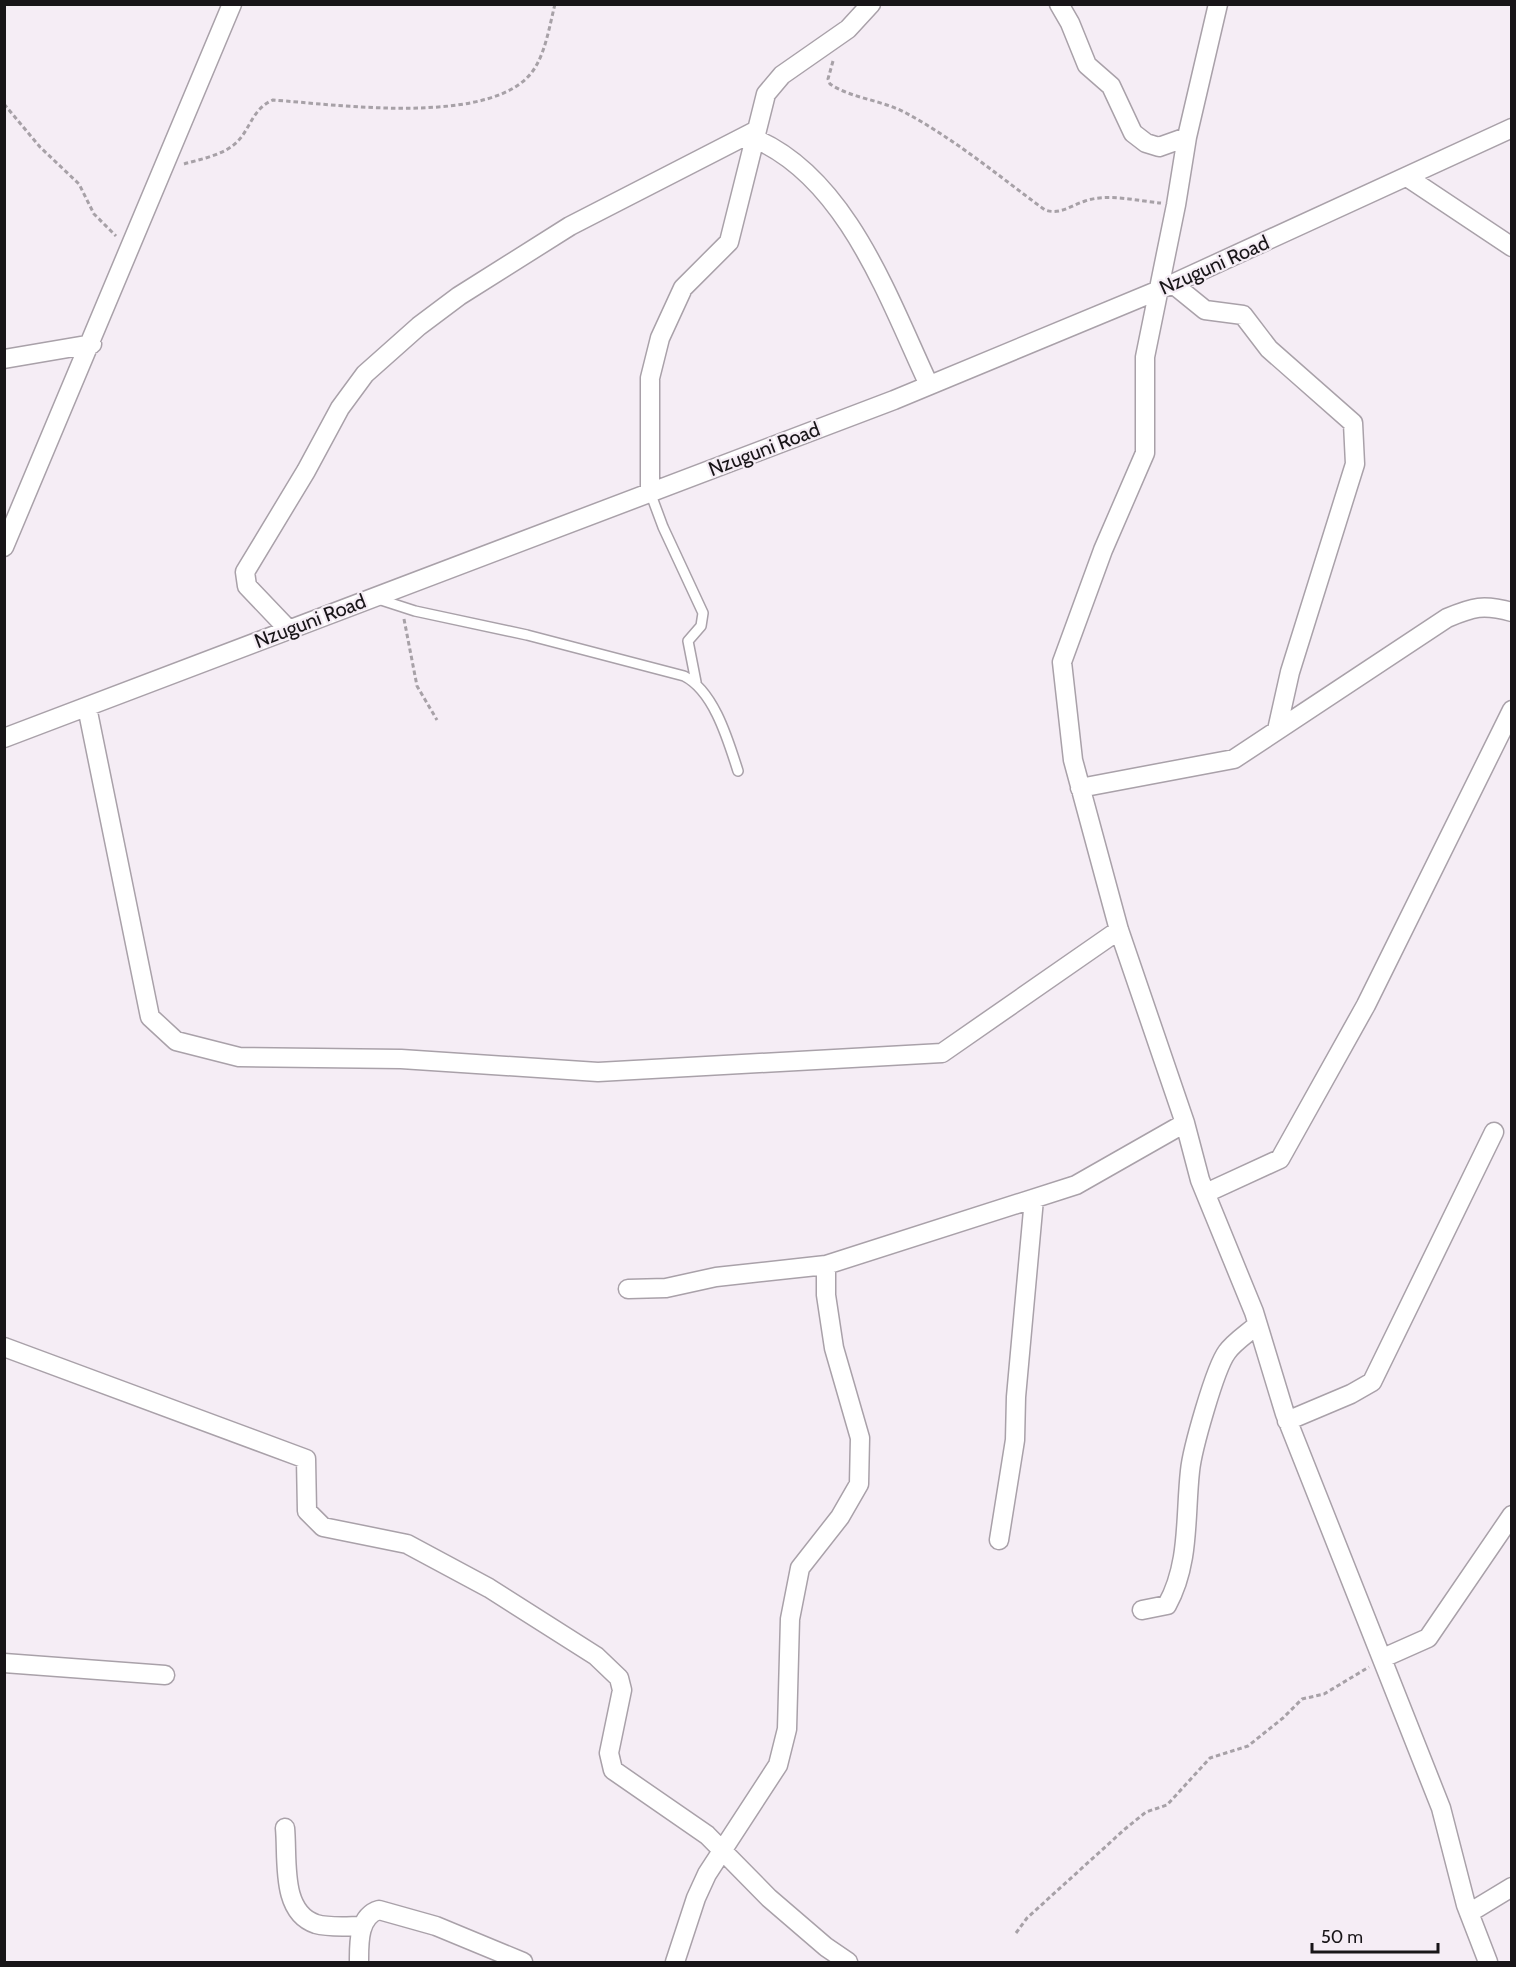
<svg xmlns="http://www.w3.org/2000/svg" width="1516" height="1967" font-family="Cabin,sans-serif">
  <rect width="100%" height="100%" fill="#f5edf5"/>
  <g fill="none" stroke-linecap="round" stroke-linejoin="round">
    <g stroke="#a9a1a9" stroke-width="12">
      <path id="lane" d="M 650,492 L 663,527 L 703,613 L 701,626 L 688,641 L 696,682
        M 378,599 L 415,611 L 527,635 L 684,676 C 714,691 728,740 738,771"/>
    </g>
    <g stroke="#a9a1a9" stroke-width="21">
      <path id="street" d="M 1059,4 L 1070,23 L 1087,65 L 1111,86 L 1133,133 L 1146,143 L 1159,147 L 1187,137
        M 1218,4 L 1187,137 L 1176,205 L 1145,357 L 1145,453 L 1103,550 L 1062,662 L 1073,760 L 1119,930 L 1185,1123 L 1200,1180 L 1254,1312 L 1285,1414 L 1441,1808 L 1466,1905 L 1488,1962
        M 753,138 C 847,177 889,300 929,385
        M 1407,177 L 1512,247
        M 1173,284 L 1205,310 L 1243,315 L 1269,349 L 1353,423 L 1355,464 L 1290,672 L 1277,730
        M 4,359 L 92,344
        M 650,492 L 650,378 L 660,338 L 683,288 L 729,242 L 766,94 L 782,75 L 848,29 L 871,4
        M 4,547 L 232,4
        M 288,629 L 247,586 L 245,572 L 306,471 L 340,408 L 365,374 L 419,326 L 459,296 L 570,226 L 755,131
        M 87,707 L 150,1017 L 176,1041 L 239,1057 L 401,1059 L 598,1072 L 942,1053 L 1119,930
        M 4,738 L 894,400 L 1159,290 L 1512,128
        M 1080,788 L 1234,759 L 1447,618 C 1473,607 1483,604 1512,612
        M 1206,1193 L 1280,1159 L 1366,1005 L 1512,710
        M 628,1289 L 666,1288 L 716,1277 L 826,1265
        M 4,1347 L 306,1459 L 307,1511 L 323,1527 L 407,1544 L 489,1588 L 596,1656 L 619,1678 L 622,1690 L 609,1753 L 613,1770 L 707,1835 L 769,1898 L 826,1947 L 848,1962
        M 1287,1421 L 1351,1394 L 1372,1382 L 1494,1132
        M 999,1540 L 1015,1440 L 1016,1397 L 1034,1199
        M 1142,1610 L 1167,1605 C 1190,1564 1185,1516 1190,1471 C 1192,1450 1215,1368 1227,1352 C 1234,1342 1248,1333 1257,1325
        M 1383,1658 L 1428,1638 L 1512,1515
        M 4,1663 L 165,1675
        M 285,1828 C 288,1859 280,1912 316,1924 C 330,1928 349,1926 363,1926
        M 1469,1913 L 1512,1887
        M 359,1962 C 359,1944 358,1916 379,1910 L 436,1926 L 523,1962
        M 675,1962 L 696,1898 L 707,1874 L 778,1765 L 787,1729 L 790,1619 L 800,1568 L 840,1517 L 859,1484 L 860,1438 L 834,1348 L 826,1295 L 826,1265 L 1076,1185 L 1185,1123"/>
    </g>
    <path stroke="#a7a1a7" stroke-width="3" stroke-dasharray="4.5 3" stroke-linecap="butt" d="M 733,4 L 744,4
      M 833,61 L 828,79 L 830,84 C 850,98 882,100 906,113 C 956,140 1000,177 1045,210 C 1060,215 1070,206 1085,201 C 1108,193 1137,201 1161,203
      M 4,104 L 40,147 L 79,184 L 94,214 L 116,236
      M 184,164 C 201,159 224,155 237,142 C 251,128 252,109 273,100 C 334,104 501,129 536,66 C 546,49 550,24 555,4
      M 404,619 L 417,686 L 437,720
      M 1016,1933 L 1027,1918 L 1125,1829 L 1146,1812 L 1167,1805 L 1210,1758 L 1248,1746 L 1283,1718 L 1302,1699 L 1324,1694 L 1369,1667"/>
    <use href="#lane" stroke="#fff" stroke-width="9"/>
    <use href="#street" stroke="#fff" stroke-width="18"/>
  </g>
  <g text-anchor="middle" stroke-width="4.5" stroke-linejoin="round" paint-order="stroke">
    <g font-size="20" fill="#181518" stroke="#f5edf5">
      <text transform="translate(1214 265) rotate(-24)" y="7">Nzuguni Road</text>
      <text transform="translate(764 449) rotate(-21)" y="7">Nzuguni Road</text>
      <text transform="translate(310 621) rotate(-21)" y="7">Nzuguni Road</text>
    </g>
  </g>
  <rect width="1516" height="1967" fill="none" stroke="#181518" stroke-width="12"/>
  <path d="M1312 1943v9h126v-9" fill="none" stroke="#181518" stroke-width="3"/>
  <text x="1321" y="1943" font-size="18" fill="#181518" stroke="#f5edf5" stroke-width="4.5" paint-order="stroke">50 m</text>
</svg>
